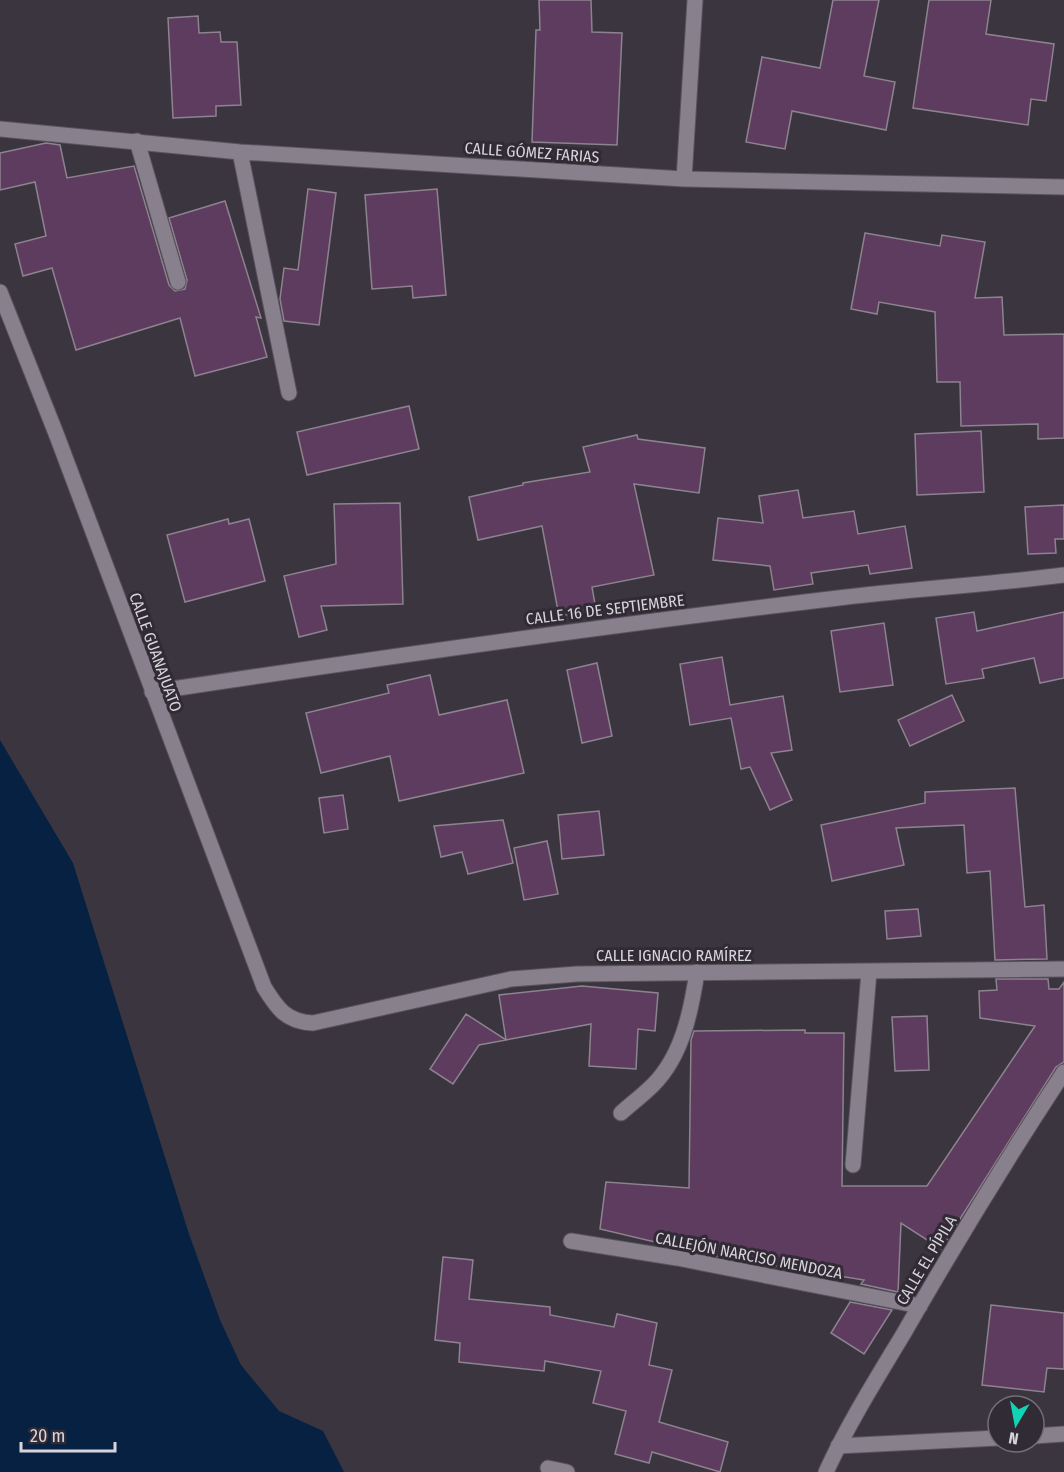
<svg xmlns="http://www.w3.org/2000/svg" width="1064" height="1472" font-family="'Fira Sans Condensed',sans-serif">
  <rect width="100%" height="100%" fill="#3b3540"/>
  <path fill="#072142" d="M 0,740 L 73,863 L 189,1234 L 220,1320 L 241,1365 L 279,1411 L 323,1431 L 344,1472 L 0,1472 Z"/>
  <path fill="#5d3c5f" stroke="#8d838e" stroke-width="1.5" d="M 539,0 L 591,0 L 592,32 L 622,33 L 617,145 L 532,142 L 536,30 L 540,30 Z
    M 833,0 L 879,0 L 864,76 L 895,82 L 886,130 L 792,111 L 785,149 L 746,142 L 762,57 L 820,68 Z
    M 929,0 L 991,0 L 986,34 L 1054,44 L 1046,101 L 1031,99 L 1028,125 L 913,108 Z
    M 198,16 L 199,33 L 220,32 L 221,42 L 237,42 L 241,105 L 216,106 L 216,116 L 173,118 L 168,18 Z
    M 46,143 L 60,145 L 67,178 L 134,166 L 169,285 L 175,291 L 185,289 L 187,280 L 169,218 L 225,201 L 261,318 L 256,317 L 267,357 L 195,376 L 180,318 L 76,350 L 52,268 L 23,276 L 15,244 L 46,236 L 35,182 L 0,190 L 0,153 Z
    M 308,189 L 336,193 L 319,325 L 284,321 L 280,299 L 284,268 L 298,270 Z
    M 437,189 L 446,295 L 413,298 L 412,286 L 372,289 L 365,195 Z
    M 865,233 L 940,246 L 942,235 L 985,242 L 975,298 L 1002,297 L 1004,335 L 1064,334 L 1064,438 L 1038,439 L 1038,424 L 961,426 L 960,382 L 937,382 L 935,312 L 879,302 L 877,314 L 851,309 Z
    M 409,406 L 419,449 L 307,475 L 297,432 Z
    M 981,431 L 984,492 L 917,495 L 915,434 Z
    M 637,435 L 638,439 L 705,448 L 699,493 L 634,484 L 654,575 L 592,587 L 596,610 L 559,616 L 542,526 L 478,540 L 469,497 L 523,485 L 523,483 L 590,472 L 583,447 Z
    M 798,490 L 803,518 L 854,511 L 858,534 L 905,526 L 912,568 L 870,574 L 868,565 L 811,573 L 813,584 L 774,590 L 770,566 L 713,560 L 718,518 L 763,523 L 759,496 Z
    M 400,503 L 403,604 L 321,606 L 327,630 L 299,637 L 284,576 L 336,564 L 334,504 Z
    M 1064,505 L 1064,539 L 1055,539 L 1056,553 L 1028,554 L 1025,507 Z
    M 228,519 L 229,524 L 249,519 L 265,581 L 185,602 L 167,535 Z
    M 974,612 L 977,631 L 1064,612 L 1064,678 L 1040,683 L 1034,658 L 982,669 L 984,678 L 946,684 L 936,618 Z
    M 884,623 L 893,685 L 840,692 L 831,631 Z
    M 722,657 L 730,705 L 783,696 L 792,750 L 771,753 L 792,800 L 770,810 L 750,767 L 741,769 L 731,718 L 690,725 L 680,664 Z
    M 597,663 L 612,736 L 582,743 L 567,670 Z
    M 430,675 L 439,715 L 507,700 L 524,773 L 399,801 L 390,756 L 321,773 L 306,713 L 389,693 L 387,685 Z
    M 952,695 L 964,721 L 910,746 L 898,720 Z
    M 1015,788 L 1025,907 L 1044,905 L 1047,959 L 995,960 L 990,871 L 967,873 L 964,825 L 896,828 L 904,865 L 832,881 L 821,825 L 925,803 L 925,792 Z
    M 343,795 L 348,829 L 324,833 L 319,798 Z
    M 599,811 L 604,855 L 562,859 L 558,815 Z
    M 503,820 L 513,863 L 468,874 L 462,852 L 441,857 L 434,826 Z
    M 547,841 L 558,894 L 524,900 L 514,848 Z
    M 918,909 L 921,936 L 887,939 L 885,911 Z
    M 996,979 L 1048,979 L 1049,989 L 1059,989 L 1064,982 L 1064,1062 L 1056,1067 L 941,1249 L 901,1223 L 898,1292 L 861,1284 L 864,1280 L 710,1255 L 600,1229 L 606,1182 L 689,1188 L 691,1040 L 694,1031 L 805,1030 L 805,1033 L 844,1033 L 842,1186 L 927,1186 L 1035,1026 L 980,1018 L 979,991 L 997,990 Z
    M 582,986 L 658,993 L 655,1031 L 638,1029 L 636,1069 L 589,1066 L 591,1024 L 479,1045 L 453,1084 L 430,1069 L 466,1014 L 506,1040 L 499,995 Z
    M 927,1016 L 929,1070 L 895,1071 L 892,1017 Z
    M 443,1257 L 473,1260 L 469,1299 L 550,1307 L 550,1315 L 614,1327 L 617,1314 L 657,1323 L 649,1365 L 672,1370 L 659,1422 L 728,1442 L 720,1472 L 652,1452 L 649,1463 L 615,1454 L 626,1411 L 593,1403 L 601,1371 L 545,1361 L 544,1371 L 459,1362 L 460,1343 L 435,1340 Z
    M 850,1302 L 892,1310 L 864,1354 L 831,1333 Z
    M 991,1305 L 1064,1313 L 1064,1369 L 1047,1368 L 1044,1392 L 982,1385 Z"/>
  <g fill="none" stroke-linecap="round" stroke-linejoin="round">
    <g stroke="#59535c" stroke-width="17">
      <path id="lane" d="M 137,141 L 178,282
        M 621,1113 C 631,1104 643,1095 653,1085 C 682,1056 691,1012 697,972
        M 853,1165 L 869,972"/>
    </g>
    <g stroke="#59535c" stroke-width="17">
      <path id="street" d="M 0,129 L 240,152 L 684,179 L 1064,187
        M 240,152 L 289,393
        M 684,179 L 695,0
        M 0,292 L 57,436 L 264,987 C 277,1008 286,1022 313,1023 L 511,979 L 577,974 L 1064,969
        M 152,692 C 377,658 603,626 830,599 C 908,589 986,585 1064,575
        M 571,1241 L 677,1258 L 920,1306
        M 1034,1436 L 1064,1434
        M 838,1446 L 998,1438
        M 548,1468 L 567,1472
        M 826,1472 C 848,1424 877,1378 904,1333 C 955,1244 1008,1157 1064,1072"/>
    </g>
    <use href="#lane" stroke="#88808d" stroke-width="15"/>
    <use href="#street" stroke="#88808d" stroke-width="15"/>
  </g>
  <g text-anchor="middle" stroke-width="6" stroke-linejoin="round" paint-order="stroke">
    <g font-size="16" fill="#d8d4db" stroke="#312b35">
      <text transform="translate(532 152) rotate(4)" y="6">CALLE GÓMEZ FARIAS</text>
      <text transform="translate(605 609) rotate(-7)" y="6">CALLE 16 DE SEPTIEMBRE</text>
      <text transform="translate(156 652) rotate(70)" y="6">CALLE GUANAJUATO</text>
      <text x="674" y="961">CALLE IGNACIO RAMÍREZ</text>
      <text transform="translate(749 1255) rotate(11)" y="6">CALLEJÓN NARCISO MENDOZA</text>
      <text transform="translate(926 1260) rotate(-59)" y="6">CALLE EL PÍPILA</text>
    </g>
  </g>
  <g transform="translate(1016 1424) rotate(190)"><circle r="28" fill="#312b35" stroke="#746f77" stroke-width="1.5"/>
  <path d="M0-4.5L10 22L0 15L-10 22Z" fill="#10d5b4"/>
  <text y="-9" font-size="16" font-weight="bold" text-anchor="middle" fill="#d8d4db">N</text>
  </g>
  <path d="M21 1442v9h94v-9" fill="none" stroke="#d8d4db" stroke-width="3"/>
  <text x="30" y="1442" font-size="18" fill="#d8d4db" stroke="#312b35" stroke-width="4.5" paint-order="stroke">20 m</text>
</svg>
